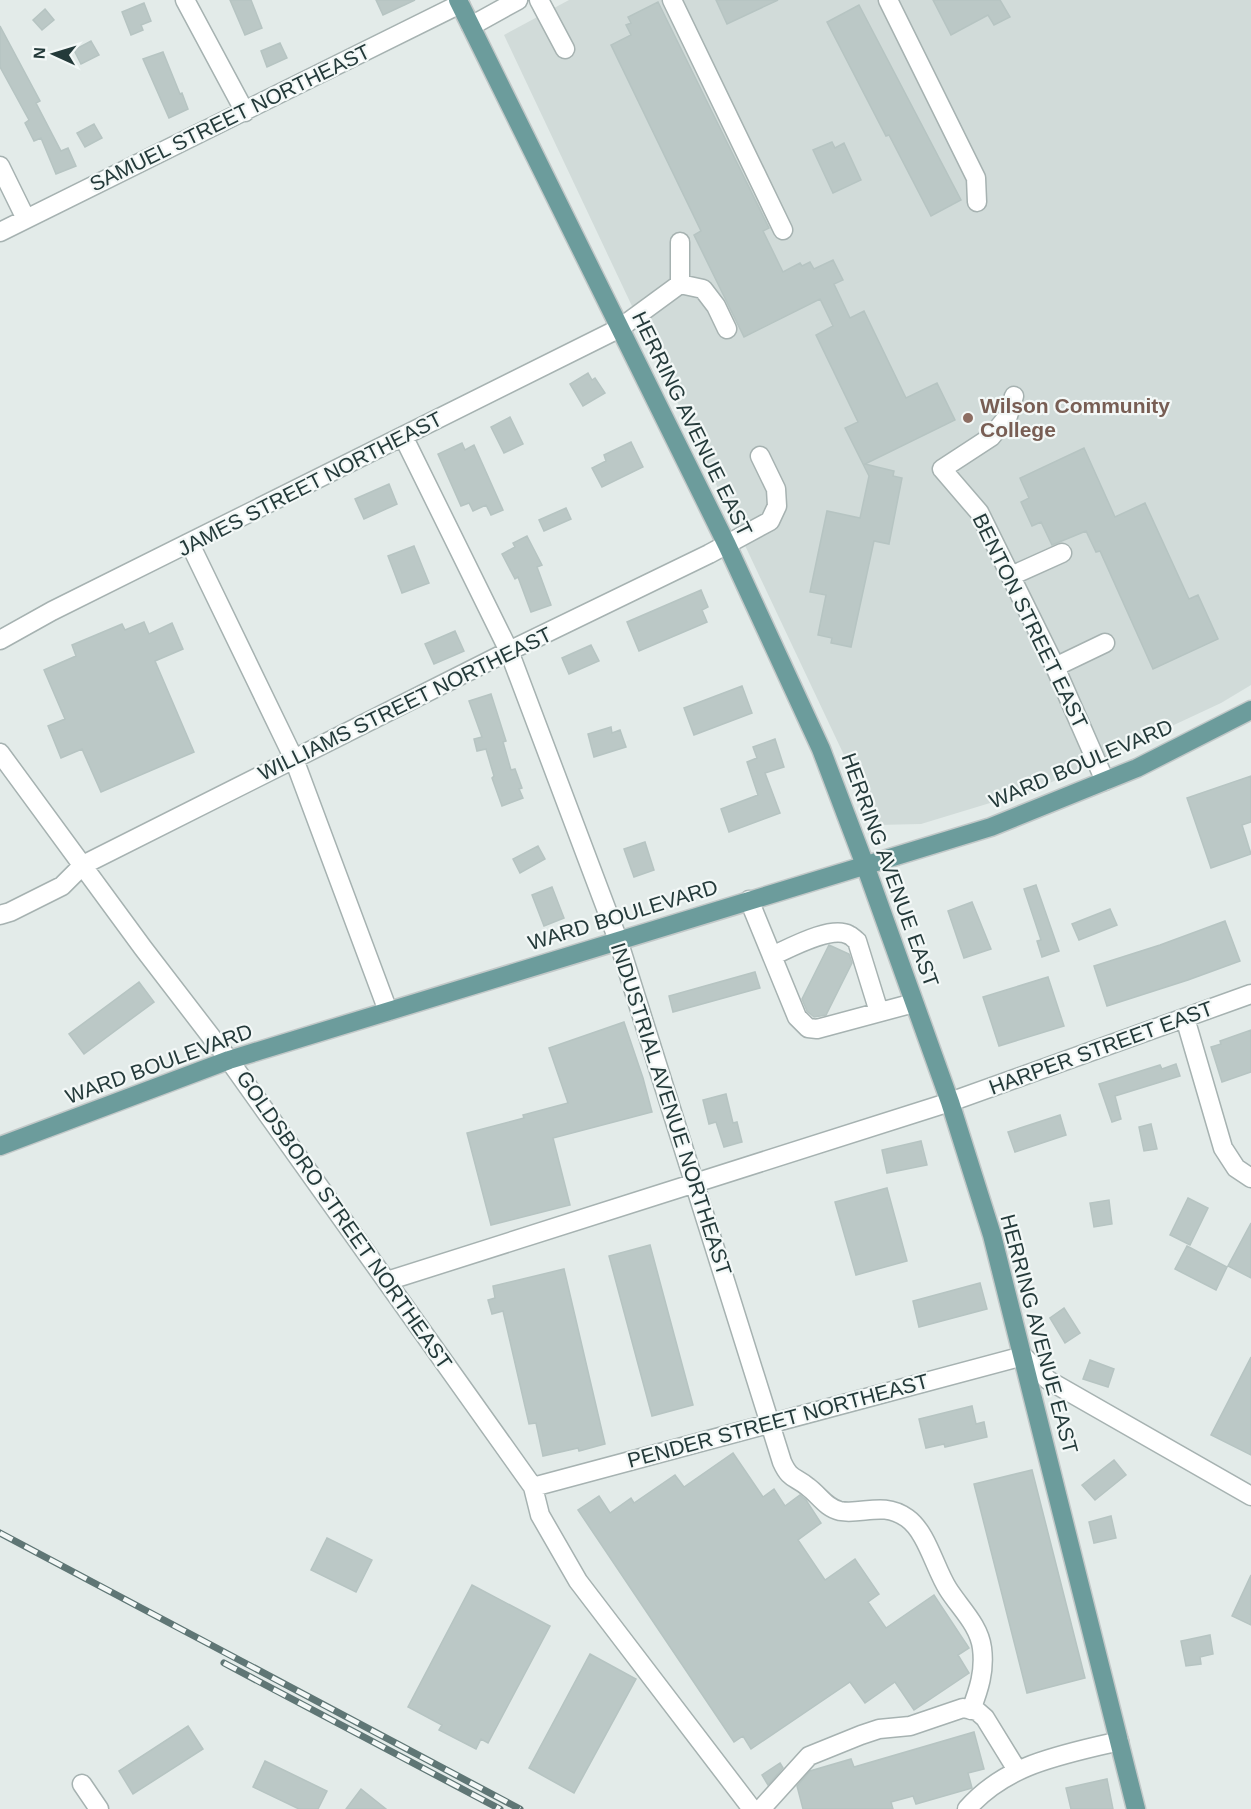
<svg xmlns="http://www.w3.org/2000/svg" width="1251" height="1809" font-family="Helvetica,sans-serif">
  <rect width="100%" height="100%" fill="#e3ebe9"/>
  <path fill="#d1dbd9" d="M 569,0 L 1251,0 L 1251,685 L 1221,703 L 1039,788 L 921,824 L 877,825 L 504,35 Z"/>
  <path fill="#bbc8c6" stroke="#b6c4c2" stroke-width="1.5" d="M 230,0 L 251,0 L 262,28 L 245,35 Z
    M 376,0 L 415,0 L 383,15 Z
    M 716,0 L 778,0 L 727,24 Z
    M 933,0 L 1000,0 L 1010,17 L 994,25 L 988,15 L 951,35 Z
    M 658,2 L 769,228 L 763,231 L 783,272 L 800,263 L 802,266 L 810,262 L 814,269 L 833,260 L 843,280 L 834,284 L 850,318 L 864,311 L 906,398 L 937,383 L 955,420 L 865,464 L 894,471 L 893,476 L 902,478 L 889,544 L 874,541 L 851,647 L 831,643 L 832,638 L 818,635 L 826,595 L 810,592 L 827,511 L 860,518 L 869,476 L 845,428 L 858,422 L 816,335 L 833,326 L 820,299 L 744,337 L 694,235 L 701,231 L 611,45 L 631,35 L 626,25 L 631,23 L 628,17 Z
    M 144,3 L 151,21 L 141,25 L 143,30 L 131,35 L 122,12 Z
    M 859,5 L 961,200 L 931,216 L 889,135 L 886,136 L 827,22 Z
    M 45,9 L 54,20 L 42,30 L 33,20 Z
    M 0,26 L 40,101 L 36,103 L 61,151 L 68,148 L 76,166 L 56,174 L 41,138 L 34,141 L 25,123 L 29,120 L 0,67 Z
    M 91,41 L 99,55 L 81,64 L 74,50 Z
    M 280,43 L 287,58 L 267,67 L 261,51 Z
    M 163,52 L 180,94 L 182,93 L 188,109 L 169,118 L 143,59 Z
    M 94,124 L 102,138 L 85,147 L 77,133 Z
    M 832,142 L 835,148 L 844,143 L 861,180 L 833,193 L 813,150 Z
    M 588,373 L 592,380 L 595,378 L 605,393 L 583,406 L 570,384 Z
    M 510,417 L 523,444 L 504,453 L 491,427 Z
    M 631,442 L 643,467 L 602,487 L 592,468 L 606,461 L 604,455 Z
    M 462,443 L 465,450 L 474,445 L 503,510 L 491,515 L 486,505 L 473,511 L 469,503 L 461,506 L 438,454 Z
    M 1084,448 L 1115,517 L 1145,503 L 1189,599 L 1198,595 L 1218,639 L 1153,669 L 1100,551 L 1096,552 L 1086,531 L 1052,545 L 1041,522 L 1032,526 L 1021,502 L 1029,498 L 1020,478 Z
    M 389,484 L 397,504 L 364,519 L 355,499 Z
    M 566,508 L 571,519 L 544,531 L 539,520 Z
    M 527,536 L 542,565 L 537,567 L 551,605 L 531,612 L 518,577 L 515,579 L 502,554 L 515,547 L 513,543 Z
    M 414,546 L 429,583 L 402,593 L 388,556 Z
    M 701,590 L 708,607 L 702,610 L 707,622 L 639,651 L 627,622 Z
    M 144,622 L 149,634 L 172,623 L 183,649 L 155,661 L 194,752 L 101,792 L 82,749 L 61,758 L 48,726 L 65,719 L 44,670 L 76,656 L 72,645 L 122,624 L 125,630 Z
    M 455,631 L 464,651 L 434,664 L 425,644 Z
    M 591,645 L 599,661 L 569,674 L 562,658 Z
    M 742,686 L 752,713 L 694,735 L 684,708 Z
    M 491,694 L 506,741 L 503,742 L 511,770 L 515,769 L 522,788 L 519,789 L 523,798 L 502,806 L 492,778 L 494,776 L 486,749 L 477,751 L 474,739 L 482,737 L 469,701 Z
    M 611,727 L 612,733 L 620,730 L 626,747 L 594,757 L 588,734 Z
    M 775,739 L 784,767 L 765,773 L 780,813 L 729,832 L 721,809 L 758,795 L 747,762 L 757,758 L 753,747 Z
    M 1251,776 L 1251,822 L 1242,825 L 1251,854 L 1211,868 L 1187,798 Z
    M 645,842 L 654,870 L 634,877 L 624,849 Z
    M 538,846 L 545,859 L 520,873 L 513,859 Z
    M 1036,885 L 1059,951 L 1042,957 L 1037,941 L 1041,940 L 1024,889 Z
    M 552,887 L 564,918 L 544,926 L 532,895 Z
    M 972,902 L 991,949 L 964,958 L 948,911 Z
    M 1110,909 L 1117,925 L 1079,940 L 1072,924 Z
    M 1225,921 L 1240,961 L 1188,980 L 1107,1006 L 1094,966 L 1160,945 Z
    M 829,945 L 849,954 L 852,963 L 826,1015 L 814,1017 L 807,1011 L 802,999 Z
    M 755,972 L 760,988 L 673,1012 L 669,996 Z
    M 1048,977 L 1064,1026 L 999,1046 L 983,997 Z
    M 139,982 L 154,1002 L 84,1054 L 69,1034 Z
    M 624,1022 L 643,1078 L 652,1112 L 553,1138 L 570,1205 L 491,1225 L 467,1133 L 524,1118 L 523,1115 L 568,1103 L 549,1048 Z
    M 1251,1030 L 1251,1072 L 1222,1082 L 1211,1047 L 1221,1044 L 1220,1041 Z
    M 1176,1064 L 1180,1076 L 1115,1096 L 1121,1119 L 1112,1122 L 1099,1084 L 1160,1065 L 1162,1069 Z
    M 726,1094 L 733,1123 L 737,1122 L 742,1142 L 724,1147 L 716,1122 L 709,1124 L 703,1100 Z
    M 1060,1115 L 1066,1135 L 1015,1152 L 1008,1132 Z
    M 1151,1124 L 1157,1149 L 1144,1151 L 1139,1127 Z
    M 921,1141 L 927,1165 L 887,1173 L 882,1150 Z
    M 887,1188 L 907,1261 L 856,1275 L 835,1202 Z
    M 1188,1198 L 1208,1208 L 1190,1245 L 1170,1235 Z
    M 1109,1200 L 1112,1224 L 1094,1227 L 1090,1203 Z
    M 1251,1223 L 1251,1278 L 1228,1266 Z
    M 650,1245 L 693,1405 L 652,1416 L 609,1256 Z
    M 1187,1246 L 1227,1267 L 1216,1290 L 1175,1269 Z
    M 564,1269 L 605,1444 L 579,1451 L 578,1448 L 543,1456 L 536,1423 L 529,1424 L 503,1311 L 492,1314 L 488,1300 L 495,1298 L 493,1286 Z
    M 980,1283 L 987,1309 L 919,1327 L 913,1301 Z
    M 1064,1308 L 1080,1333 L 1065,1343 L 1050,1318 Z
    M 1251,1357 L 1251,1455 L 1211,1435 Z
    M 1090,1360 L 1114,1369 L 1108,1387 L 1083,1379 Z
    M 972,1406 L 976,1424 L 984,1422 L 987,1437 L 945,1447 L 944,1444 L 926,1448 L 919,1419 Z
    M 733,1453 L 763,1497 L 774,1489 L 785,1506 L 800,1495 L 806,1500 L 821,1523 L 798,1540 L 825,1580 L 855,1559 L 879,1594 L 868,1602 L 886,1628 L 934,1595 L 969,1648 L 958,1655 L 969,1673 L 914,1710 L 895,1682 L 865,1703 L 850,1682 L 751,1749 L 743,1736 L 734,1742 L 578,1510 L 599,1496 L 610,1513 L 631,1498 L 634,1503 L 675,1475 L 684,1487 Z
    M 1114,1460 L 1126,1475 L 1095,1500 L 1082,1485 Z
    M 1032,1470 L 1085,1678 L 1027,1693 L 974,1484 Z
    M 1111,1516 L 1116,1538 L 1094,1543 L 1089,1522 Z
    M 327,1538 L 372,1560 L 356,1592 L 311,1570 Z
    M 1251,1575 L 1251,1625 L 1232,1616 Z
    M 472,1585 L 550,1626 L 488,1743 L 481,1739 L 476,1749 L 439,1730 L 442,1725 L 408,1707 Z
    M 1210,1635 L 1213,1654 L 1200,1657 L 1201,1664 L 1186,1666 L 1181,1641 Z
    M 590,1654 L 636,1679 L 574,1793 L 529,1768 Z
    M 188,1726 L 203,1749 L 133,1794 L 119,1771 Z
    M 974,1732 L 984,1769 L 968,1773 L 972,1788 L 916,1804 L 913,1796 L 891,1802 L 893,1809 L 803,1809 L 797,1786 L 810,1771 L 851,1759 L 854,1767 Z
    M 265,1761 L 327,1791 L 318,1809 L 299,1809 L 253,1787 Z
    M 780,1763 L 783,1768 L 768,1785 L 762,1775 Z
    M 1107,1779 L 1113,1809 L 1071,1809 L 1066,1788 Z
    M 361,1789 L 386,1809 L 346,1809 Z"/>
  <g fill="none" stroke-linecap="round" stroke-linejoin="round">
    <g stroke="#a6b2b1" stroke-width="21">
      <path id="minor" d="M 185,0 L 245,112
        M 539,0 L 565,49
        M 672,0 L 783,230
        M 888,0 L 976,178 L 977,202
        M 471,26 L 518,0
        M 0,166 L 26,219
        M 0,232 L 460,4
        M 680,242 L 680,284
        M 1014,396 L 1008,416 L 991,437 L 942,469 L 979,512 L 1052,660 L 1105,781
        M 403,436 L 509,651 L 618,940 L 782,1462 C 790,1480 795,1476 808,1487 C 819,1495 826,1508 840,1511 C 863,1515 883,1501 907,1518 C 927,1532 935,1569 948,1589 C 960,1608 979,1625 982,1648 C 985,1671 979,1689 971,1710
        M 190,544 L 294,759 L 388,1011
        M 1011,576 L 1062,553
        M 0,640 L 52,611 L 620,328 L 680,284 L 703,289 L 716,306 L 727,329
        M 1055,667 L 1105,643
        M 0,753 L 143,948 L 229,1060 L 533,1487 L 540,1515 L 578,1581 L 752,1809
        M 749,900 L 797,1017 L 808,1028 L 817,1029 L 914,1003
        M 0,915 L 10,912 L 62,886 L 83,865 L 509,651 L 709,554 L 770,521 L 777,506 L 776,489 L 760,456
        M 772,956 C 790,948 831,925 849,935 C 852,936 854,939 857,941 L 879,1012
        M 1185,1018 L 1223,1148 L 1236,1168 L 1251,1178
        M 387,1281 L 950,1102 L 1251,994
        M 533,1487 L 1023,1356 L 1048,1380 L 1251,1496
        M 82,1784 L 99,1809
        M 761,1809 L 809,1756 L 861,1735 L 879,1729 L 910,1726 L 963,1708 L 977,1711 L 985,1718 L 1017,1770
        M 967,1809 C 1007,1763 1063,1755 1119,1741"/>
    </g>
    <g stroke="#c2c8c8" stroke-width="21">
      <path id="major" d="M 458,0 L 727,545 L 821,749 L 865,865 L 950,1102 L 992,1235 L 1136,1809
        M 0,1146 L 229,1060 L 991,827 L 1137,768 L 1251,710"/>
    </g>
    <use href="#minor" stroke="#fff" stroke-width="18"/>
    <use href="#major" stroke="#6c9c9c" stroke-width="18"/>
    <g stroke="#5f7675" stroke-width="7">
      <path id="rail" d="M 0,1533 L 520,1809
        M 224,1663 L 500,1809"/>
    </g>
    <use href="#rail" stroke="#f3f8f7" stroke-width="4.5" stroke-dasharray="14" stroke-linecap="butt"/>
  </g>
  <circle fill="#8d6e63" stroke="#f3f8f7" stroke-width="2" cx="968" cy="418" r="6"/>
  <g text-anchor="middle" stroke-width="4.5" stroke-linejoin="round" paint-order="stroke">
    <g font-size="21" fill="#243a3a" stroke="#f3f8f7">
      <text transform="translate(230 118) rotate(-26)" y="7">SAMUEL STREET NORTHEAST</text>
      <text transform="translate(692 424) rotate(64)" y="7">HERRING AVENUE EAST</text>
      <text transform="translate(310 484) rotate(-27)" y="7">JAMES STREET NORTHEAST</text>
      <text transform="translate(1030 621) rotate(64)" y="7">BENTON STREET EAST</text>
      <text transform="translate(405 704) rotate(-26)" y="7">WILLIAMS STREET NORTHEAST</text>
      <text transform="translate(1081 764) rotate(-23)" y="7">WARD BOULEVARD</text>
      <text transform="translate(890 870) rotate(70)" y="7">HERRING AVENUE EAST</text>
      <text transform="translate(623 915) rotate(-17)" y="7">WARD BOULEVARD</text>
      <text transform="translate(1101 1048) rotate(-20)" y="7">HARPER STREET EAST</text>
      <text transform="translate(159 1064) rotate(-20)" y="7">WARD BOULEVARD</text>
      <text transform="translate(671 1109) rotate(72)" y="7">INDUSTRIAL AVENUE NORTHEAST</text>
      <text transform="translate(344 1220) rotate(55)" y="7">GOLDSBORO STREET NORTHEAST</text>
      <text transform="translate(1039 1334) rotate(75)" y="7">HERRING AVENUE EAST</text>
      <text transform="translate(778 1421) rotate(-15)" y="7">PENDER STREET NORTHEAST</text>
    </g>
    <g font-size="21" font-weight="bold" fill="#785e54" stroke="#f3f8f7" text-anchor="start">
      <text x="980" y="413">Wilson Community<tspan x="980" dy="24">College</tspan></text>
    </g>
  </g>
  <g transform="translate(54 54) rotate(274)" stroke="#f3f8f7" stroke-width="4.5" paint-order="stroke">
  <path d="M0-4.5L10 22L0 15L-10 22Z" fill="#243a3a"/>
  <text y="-9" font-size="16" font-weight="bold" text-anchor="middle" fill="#243a3a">N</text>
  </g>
</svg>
